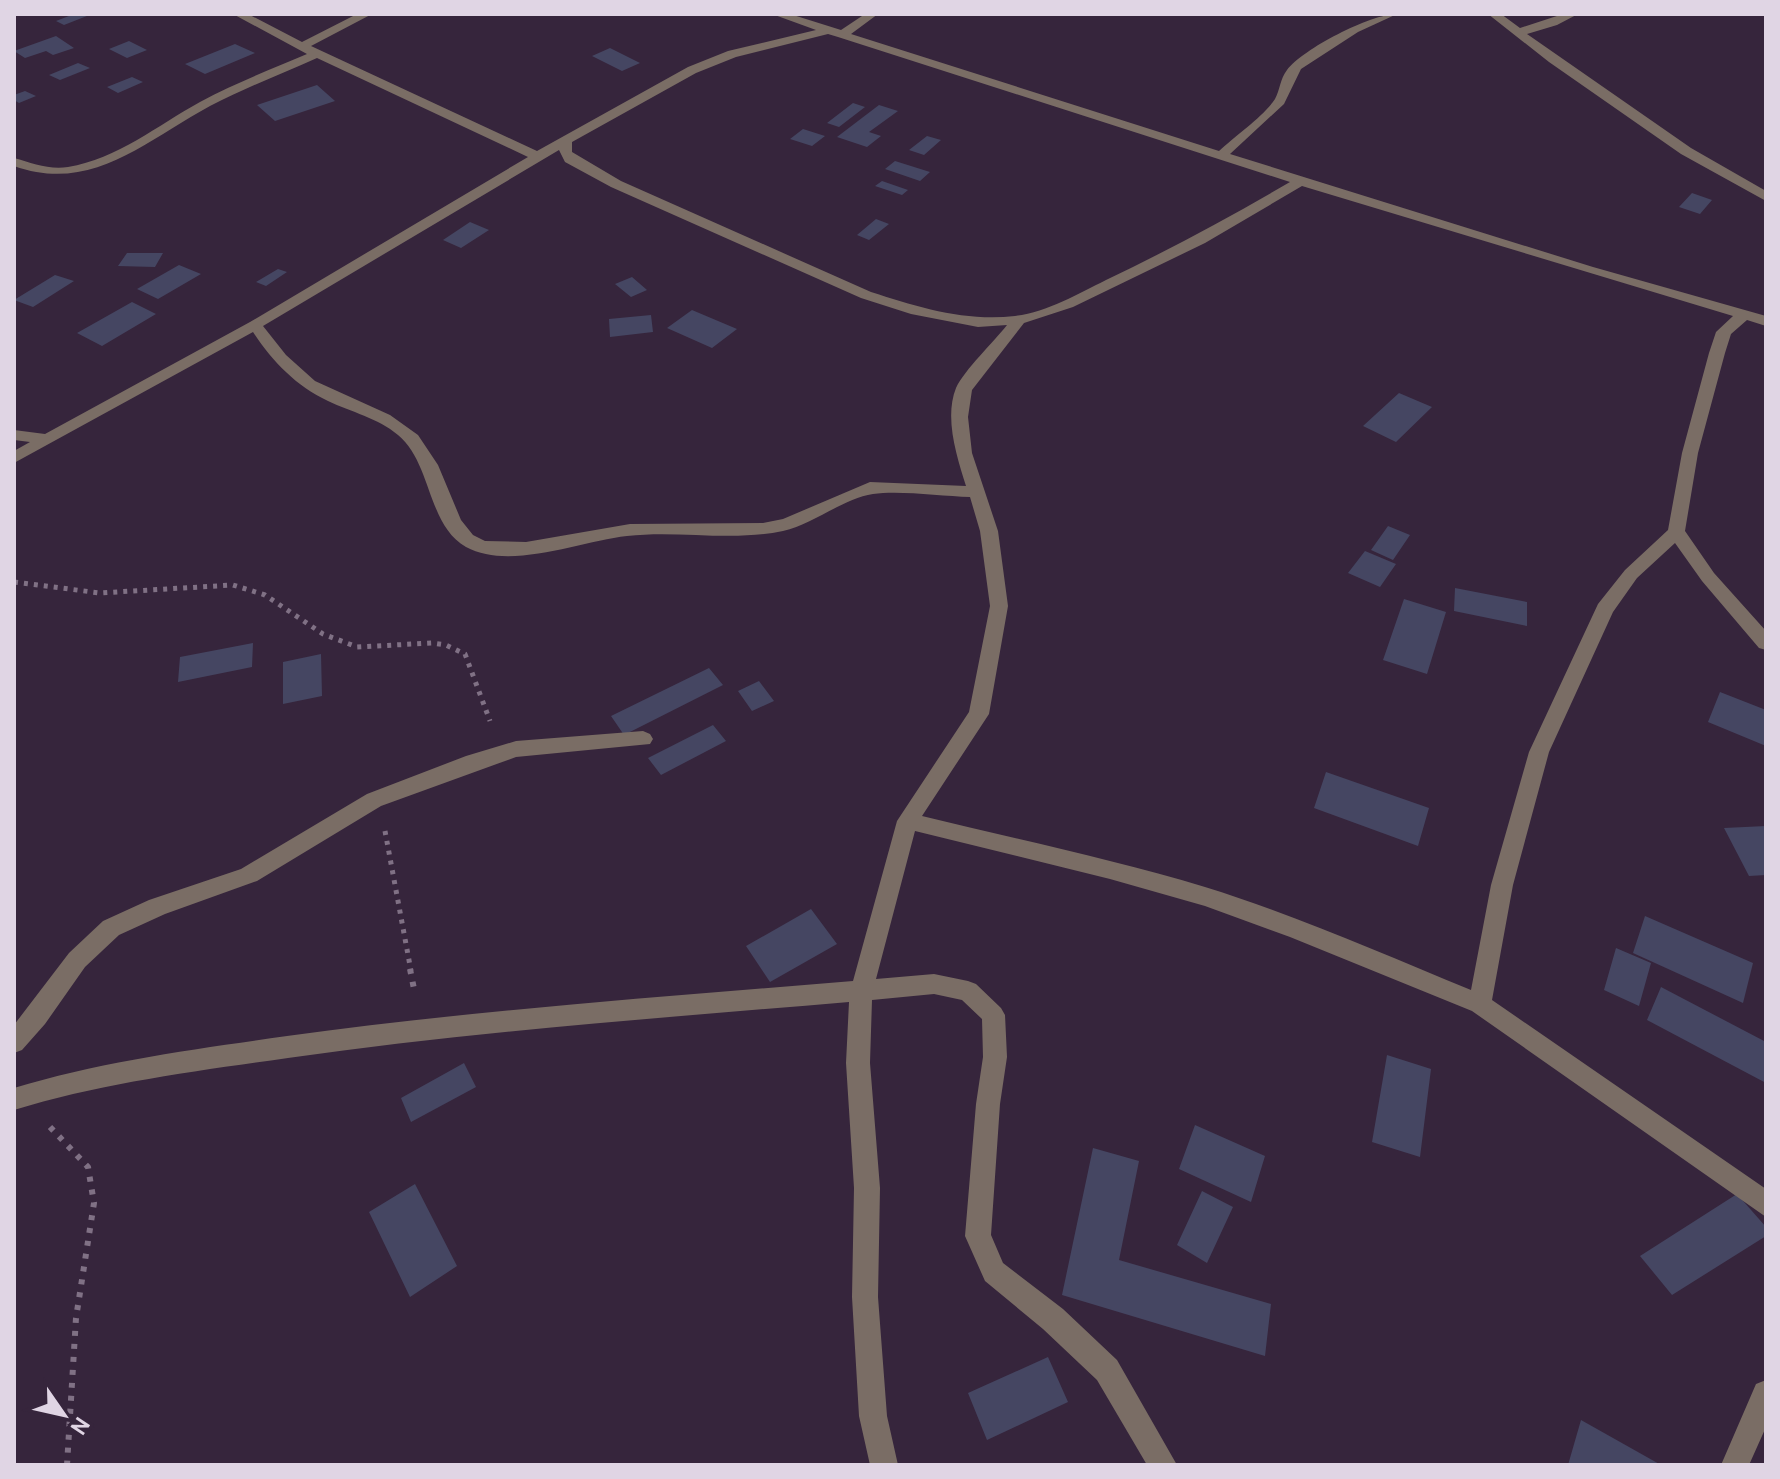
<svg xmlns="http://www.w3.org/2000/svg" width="1780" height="1479" font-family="Cabin,sans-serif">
  <rect width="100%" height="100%" fill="#36253c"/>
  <path fill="#454662" d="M 74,14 L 92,14 L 64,25 L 56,21 Z
    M 56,36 L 74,48 L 53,55 L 46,51 L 25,58 L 14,51 Z
    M 129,41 L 147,50 L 127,58 L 109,49 Z
    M 235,44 L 255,53 L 205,74 L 185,64 Z
    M 610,48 L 640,63 L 622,71 L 592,56 Z
    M 78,63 L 90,68 L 60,80 L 49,75 Z
    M 132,77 L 143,82 L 118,93 L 107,87 Z
    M 317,85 L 335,101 L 275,121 L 257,105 Z
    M 25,91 L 36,96 L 19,103 L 14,100 L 14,95 Z
    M 853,103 L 865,107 L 839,127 L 827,123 Z
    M 879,105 L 898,111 L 869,132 L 881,136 L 867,147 L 837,137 Z
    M 803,129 L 825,136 L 812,146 L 790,139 Z
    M 927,136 L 941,140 L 924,155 L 909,150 Z
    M 895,161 L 930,172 L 920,181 L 885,169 Z
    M 882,181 L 908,190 L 902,195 L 875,186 Z
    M 1692,193 L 1712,200 L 1700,214 L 1679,207 Z
    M 876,219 L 889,224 L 869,240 L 857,235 Z
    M 470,222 L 489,230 L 461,248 L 443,240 Z
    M 127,253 L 163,253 L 155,267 L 118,266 Z
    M 179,265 L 201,274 L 158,299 L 137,289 Z
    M 278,269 L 287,272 L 266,286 L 256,282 Z
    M 55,275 L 74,281 L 33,307 L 14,300 Z
    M 632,277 L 647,290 L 631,297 L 615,284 Z
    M 132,302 L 156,314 L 102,346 L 77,333 Z
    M 692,310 L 737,329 L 712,348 L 667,328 Z
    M 651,315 L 653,332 L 610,337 L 609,319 Z
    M 1399,393 L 1432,407 L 1396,442 L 1363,426 Z
    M 1388,526 L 1410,535 L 1393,560 L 1371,550 Z
    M 1365,551 L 1396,564 L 1380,587 L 1348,573 Z
    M 1455,588 L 1527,602 L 1527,626 L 1454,611 Z
    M 1404,599 L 1446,612 L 1427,674 L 1383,660 Z
    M 253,643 L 252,667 L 178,682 L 180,657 Z
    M 321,654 L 322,696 L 283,704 L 283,662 Z
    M 709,668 L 723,685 L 624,735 L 611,716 Z
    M 759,681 L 774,701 L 752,711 L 738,691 Z
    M 1720,692 L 1766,710 L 1766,746 L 1708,722 Z
    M 713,725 L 726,741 L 661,775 L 648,758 Z
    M 1326,772 L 1429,808 L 1418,846 L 1314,808 Z
    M 1766,826 L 1766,875 L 1749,876 L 1724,828 Z
    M 811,909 L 837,944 L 770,982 L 746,946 Z
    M 1645,916 L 1753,963 L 1743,1003 L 1633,953 Z
    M 1616,948 L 1651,963 L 1639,1006 L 1604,990 Z
    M 1661,987 L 1766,1042 L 1766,1083 L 1647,1020 Z
    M 1387,1055 L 1431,1069 L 1420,1157 L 1372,1142 Z
    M 464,1063 L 476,1087 L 411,1122 L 401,1098 Z
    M 1195,1125 L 1265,1156 L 1251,1202 L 1179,1169 Z
    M 1093,1148 L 1139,1161 L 1119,1260 L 1271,1304 L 1265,1356 L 1062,1295 Z
    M 415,1184 L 457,1266 L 410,1297 L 369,1212 Z
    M 1202,1191 L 1233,1207 L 1207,1263 L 1177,1245 Z
    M 1737,1194 L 1766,1227 L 1766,1236 L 1672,1295 L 1640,1256 Z
    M 1048,1357 L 1068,1402 L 987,1440 L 968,1393 Z
    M 1581,1420 L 1661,1465 L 1568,1465 Z"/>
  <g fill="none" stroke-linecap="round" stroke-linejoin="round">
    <path stroke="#807185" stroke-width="5" stroke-dasharray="4 6" stroke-linecap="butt" d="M 14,582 L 100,593 L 233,585 L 265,595 L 323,634 L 357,647 L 432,643 L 446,645 L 465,654 L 490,721
      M 385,831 L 411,971"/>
    <path stroke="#807185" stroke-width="6" stroke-dasharray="5 8" stroke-linecap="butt" d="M 410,969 L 415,994
      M 50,1127 L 88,1167 L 94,1203 L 76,1318 L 67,1465"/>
    <path fill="#7a6d65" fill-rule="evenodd" d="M 233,14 L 248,14 L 302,42 L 357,14 L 372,14 L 311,46 L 537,151 L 688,67 L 728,51 L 816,30 L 772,14 L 790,14 L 841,30 L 865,14 L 878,14 L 851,34 L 1219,151 C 1235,136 1264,116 1275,99 C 1280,90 1280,79 1287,70 C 1303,49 1370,14 1397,14 L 1358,32 L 1301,69 L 1284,104 L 1230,154 L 1593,267 L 1766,316 L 1766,326 L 1747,320 L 1731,334 L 1725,353 L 1698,453 L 1685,531 L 1714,573 L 1766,631 L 1766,650 L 1759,648 L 1702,581 L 1675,543 L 1637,578 L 1613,612 L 1549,752 L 1513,885 L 1492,1000 L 1766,1189 L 1766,1217 L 1472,1011 L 1290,937 L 1205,906 L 1110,879 L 915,831 L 876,979 L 934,974 L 968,981 L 976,984 L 1001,1008 L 1005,1015 L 1007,1057 L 1000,1104 L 991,1235 L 1003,1263 L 1063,1309 L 1117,1360 L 1177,1465 L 1147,1465 L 1097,1380 L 1043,1329 L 985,1281 L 965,1236 L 976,1104 L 983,1057 L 982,1019 L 962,1000 L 934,994 L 872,1000 L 870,1063 L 880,1188 L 878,1297 L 887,1416 L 898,1465 L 870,1465 L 859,1416 L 852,1297 L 854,1188 L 846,1063 L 849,1002 C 662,1018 474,1031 288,1058 C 196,1071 102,1083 14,1110 L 14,1088 C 102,1061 196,1049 287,1036 C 475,1010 664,997 853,981 L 897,821 L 969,712 L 990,606 L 980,531 L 970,497 C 942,496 898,490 873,494 C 844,498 814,524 783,531 C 732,542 679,530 627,536 C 580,541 510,571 466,547 C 427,525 432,463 398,435 C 378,418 351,412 328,401 C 296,386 272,361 253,332 L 14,463 L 14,451 L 30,442 L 14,440 L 14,430 L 45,434 L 250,322 L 528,157 L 317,58 C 281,74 245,88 210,106 C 145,141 92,194 14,166 L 14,158 C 32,163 49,170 68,167 C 117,159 158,125 200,102 C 235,83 272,69 307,54 ZM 828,34 L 838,37 L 1290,182 C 1230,217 1169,250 1106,280 C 1078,294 1047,312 1015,316 C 966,322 917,307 871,292 L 621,181 L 572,152 L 572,142 L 696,73 L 736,57 ZM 559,150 L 565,162 L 611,187 L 861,298 L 911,314 L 978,327 L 1007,325 C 993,343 965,369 956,388 C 944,418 957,457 966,486 L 870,482 L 783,519 L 763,523 L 630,524 L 526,542 L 485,541 L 473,535 L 461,520 L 438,465 L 418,435 L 390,415 L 315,381 L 286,355 L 263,326 ZM 1302,186 L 1733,316 L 1716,332 L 1709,353 L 1682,453 L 1668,530 L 1625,570 L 1598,604 L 1529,752 L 1491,885 L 1471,990 C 1383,954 1295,915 1205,887 C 1112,859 1016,839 922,816 L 989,714 L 1008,606 L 998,531 L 972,453 L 968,417 L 972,390 L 1024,323 L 1073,307 L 1205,243 Z
      M 1488,14 L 1501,14 L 1520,28 L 1563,14 L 1578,14 L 1557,25 L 1527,34 L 1691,148 L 1766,191 L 1766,201 L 1681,154 L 1549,62 Z
      M 643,731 L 650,734 L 653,739 L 650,744 L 516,757 L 381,806 L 257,881 L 165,914 L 119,935 L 85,967 L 45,1024 L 22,1050 L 14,1053 L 14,1025 L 69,953 L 103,921 L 149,900 L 241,869 L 367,794 L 466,756 L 516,741 Z
      M 1766,1380 L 1766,1427 L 1749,1465 L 1721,1465 L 1756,1384 Z"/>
  </g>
  <rect width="1780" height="1479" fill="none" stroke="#e0d5e4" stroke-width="32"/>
  <g transform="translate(64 1415) rotate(124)" stroke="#36253c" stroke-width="6" paint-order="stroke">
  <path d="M0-6L14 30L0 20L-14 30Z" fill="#e0d5e4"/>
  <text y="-12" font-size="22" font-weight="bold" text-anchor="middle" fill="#e0d5e4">N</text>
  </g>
</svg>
